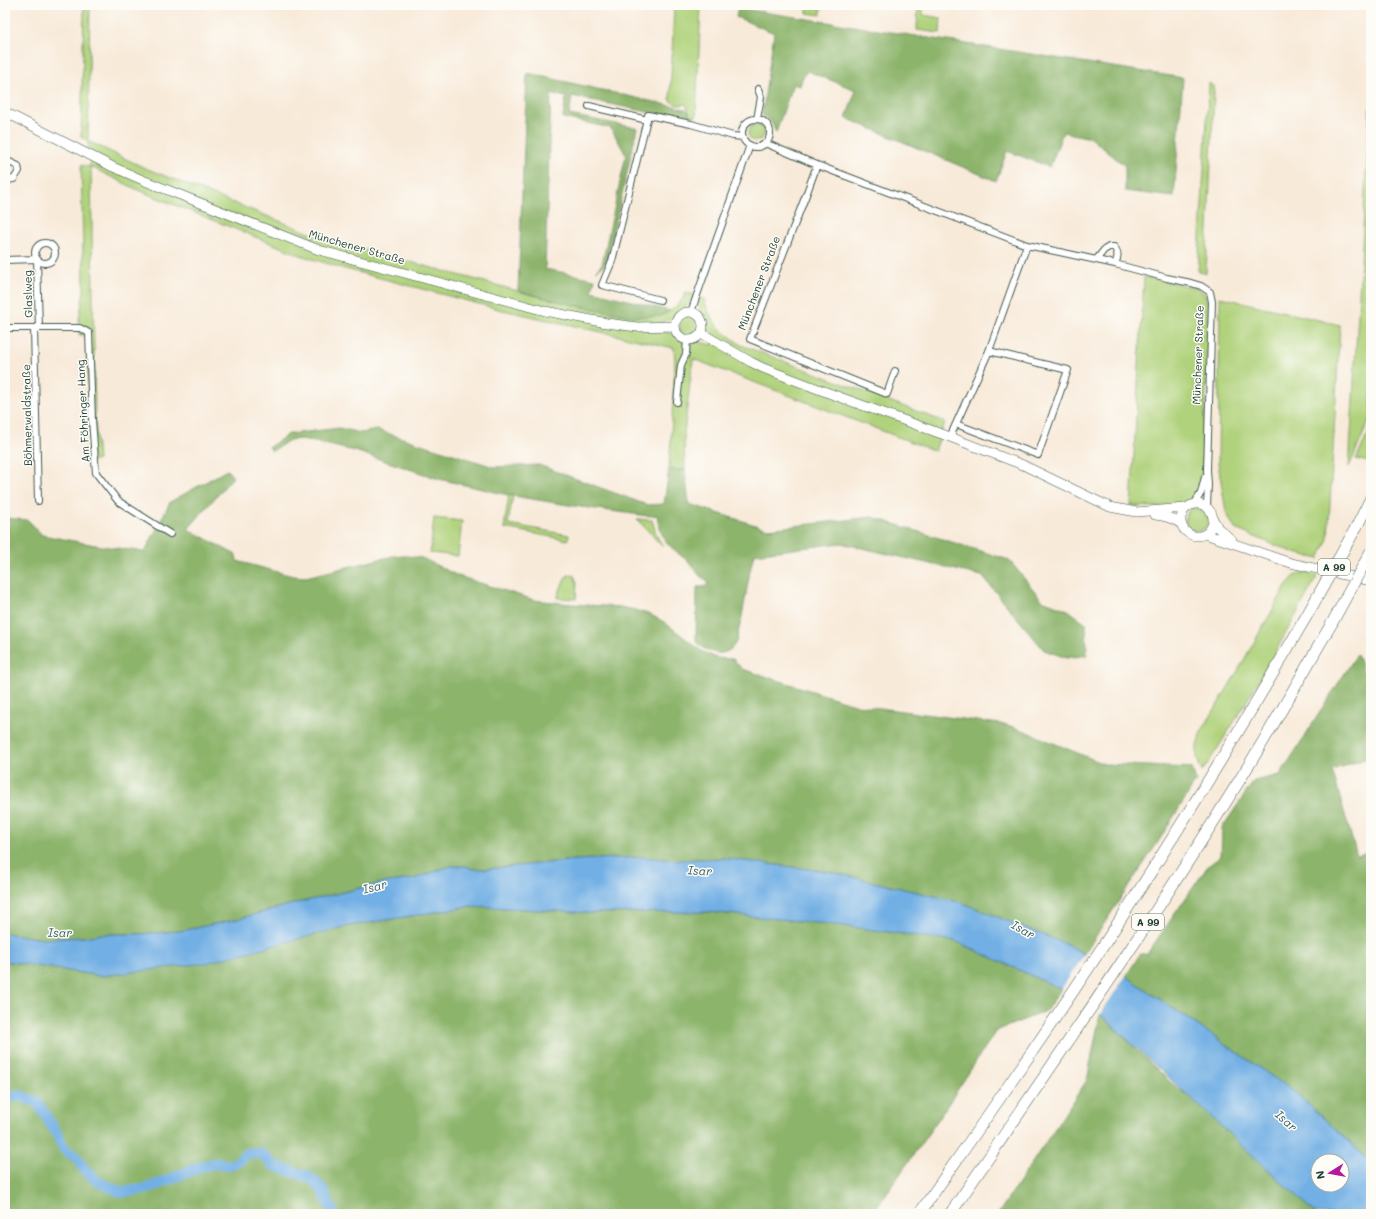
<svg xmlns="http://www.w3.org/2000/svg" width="1376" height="1219" font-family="Mali,sans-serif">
  <rect width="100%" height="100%" fill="#fdfcf7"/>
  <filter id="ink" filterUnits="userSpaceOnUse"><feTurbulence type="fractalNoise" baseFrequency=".025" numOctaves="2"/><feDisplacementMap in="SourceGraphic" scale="8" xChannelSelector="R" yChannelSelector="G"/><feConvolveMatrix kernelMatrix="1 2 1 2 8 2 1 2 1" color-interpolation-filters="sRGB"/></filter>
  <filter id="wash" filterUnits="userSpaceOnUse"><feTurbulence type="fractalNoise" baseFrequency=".012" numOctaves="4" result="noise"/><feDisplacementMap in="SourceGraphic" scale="16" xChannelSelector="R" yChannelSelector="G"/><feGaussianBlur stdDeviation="0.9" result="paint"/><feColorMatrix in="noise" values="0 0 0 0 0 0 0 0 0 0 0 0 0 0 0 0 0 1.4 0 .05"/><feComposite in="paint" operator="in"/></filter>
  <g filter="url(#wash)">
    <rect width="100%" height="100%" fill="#f8ead9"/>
    <path fill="#b0d27b" stroke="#688858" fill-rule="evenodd" d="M 84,5 L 90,5 L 88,141 L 145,168 L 325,239 L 518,291 L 544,298 L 670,311 C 677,306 682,301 686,292 L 704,299 C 712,325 720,329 741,345 L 945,422 L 935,451 L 693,359 L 684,433 L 685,470 L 669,469 L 675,365 L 674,348 L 498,309 L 342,268 L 303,256 L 140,191 L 91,167 L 95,420 L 98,460 L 92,461 L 89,422 L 87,336 L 79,335 L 78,325 L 84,290 L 81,165 L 90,167 L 88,141 L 81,137 ZM 689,300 L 699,302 L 700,312 L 705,321 L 708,330 L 716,337 L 712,345 C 704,343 699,340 691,344 L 689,353 L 683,342 L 677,339 L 672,333 L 661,332 L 661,322 L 672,319 L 680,312 L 685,309 Z
      M 674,5 L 701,5 L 696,117 L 689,115 L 689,112 L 686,104 L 678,105 L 670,101 Z
      M 807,5 L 821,5 L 821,15 L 807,13 Z
      M 918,5 L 923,5 L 923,15 L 941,18 L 940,33 L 917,30 Z
      M 1209,83 L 1213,86 L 1214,92 L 1206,274 L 1198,271 Z
      M 1370,108 L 1371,416 L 1349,467 Z
      M748 133a8 8 0 1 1 16 0a8 8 0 1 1-16 0Z
      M 1144,277 L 1197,288 L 1205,294 L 1208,304 L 1209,318 L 1202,479 C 1202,483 1202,488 1200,491 C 1189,513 1151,506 1131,506 Z
      M 1220,297 L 1340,325 L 1328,539 L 1319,559 L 1295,553 L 1235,529 L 1226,512 L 1218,463 Z
      M679 326a10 10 0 1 1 20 0a10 10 0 1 1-20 0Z
      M 1371,428 L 1371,457 L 1368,462 L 1356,459 Z
      M 509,495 L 513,495 L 508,524 L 569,535 L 568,540 L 504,528 Z
      M1185 519a12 12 0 1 1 24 0a12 12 0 1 1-24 0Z
      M 434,518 L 462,521 L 458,556 L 430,553 Z
      M 637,519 L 652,520 L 656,534 L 663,547 Z
      M 1303,572 L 1318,575 C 1281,642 1245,708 1202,772 L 1199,765 L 1197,757 L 1197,746 L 1200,734 L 1236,674 L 1284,590 C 1289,582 1293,575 1303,572 Z
      M 568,575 L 574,575 L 577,583 L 576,599 L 557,598 L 564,580 Z"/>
    <path fill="#8cb46b" stroke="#567850" d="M 738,8 L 1183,78 L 1174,197 L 1125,191 L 1125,166 L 1091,138 L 1063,132 L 1050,167 L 1007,151 L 996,181 L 846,118 L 856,90 L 807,71 L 802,79 L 800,86 L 793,84 L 776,132 L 770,120 L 762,115 L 774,33 L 736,17 Z
      M 527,73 L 685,109 L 689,112 L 689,117 L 681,119 L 572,96 L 569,115 L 637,128 L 606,264 L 596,271 L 602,264 L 626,155 L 611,128 L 563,118 L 566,97 L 551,94 L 545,269 L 595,279 L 592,291 L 670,311 L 661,316 L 637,317 L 577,306 L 518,291 Z
      M 339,428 L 361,433 L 377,430 L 494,467 L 539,465 L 647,505 L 664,504 L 669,469 L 685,470 L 689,504 L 768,529 L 872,517 L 1009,560 L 1042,600 L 1068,610 L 1086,623 L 1087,655 L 1067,658 L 1044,650 L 982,576 L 841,543 L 754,554 C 748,576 746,598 741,621 C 739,627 738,635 736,642 C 732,650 725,654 717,653 C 707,651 702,648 696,641 L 697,587 L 703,587 L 708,585 L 708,581 L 700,576 L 688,561 L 675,551 L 665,541 L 659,526 L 657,515 L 648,516 L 574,506 L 508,495 L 439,479 L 355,451 L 302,439 L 290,440 L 272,451 L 269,447 L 289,434 Z
      M 227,470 L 233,477 L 188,529 L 236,555 L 237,561 L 293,576 L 306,577 L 393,556 L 407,556 L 422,558 L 458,576 L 534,600 L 571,604 L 620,607 L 636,610 L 651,615 L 664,622 L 703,652 L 717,658 L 733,659 L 742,669 L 857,705 L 1007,725 L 1027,732 L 1104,764 L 1192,768 L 1196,781 L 1158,842 L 1084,954 L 1066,944 L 960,902 L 831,872 L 722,858 L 678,860 L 641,857 L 575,860 L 487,869 L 472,869 L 466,866 L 451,866 L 413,879 L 382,883 L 293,904 L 234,920 L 180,931 L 139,934 L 102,934 L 84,937 L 43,939 L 5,933 L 5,518 L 28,520 L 42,535 L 95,545 L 145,552 L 170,502 Z
      M 1357,654 L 1371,696 L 1371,757 L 1332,770 L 1357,856 L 1371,852 L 1371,1162 L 1296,1093 L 1126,976 L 1140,954 L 1147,954 L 1208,866 L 1221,856 L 1222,828 L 1254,781 L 1280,775 Z
      M 472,906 L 591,913 L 709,912 L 837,925 L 955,941 L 1061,989 L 1046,1011 L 996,1031 L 937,1121 L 872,1214 L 5,1214 L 5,961 L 102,976 L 344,927 Z
      M 1100,1014 L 1170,1082 L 1197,1103 L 1316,1214 L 998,1214 L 1087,1080 Z"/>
    <path fill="#71afe4" stroke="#48768c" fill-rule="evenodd" d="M 641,857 L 678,860 L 722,858 L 831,872 L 960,902 L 1066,944 L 1126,976 L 1296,1093 L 1371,1162 L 1371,1214 L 1316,1214 L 1100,1014 L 1061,989 L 955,941 L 837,925 L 709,912 L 591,913 L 472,906 L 344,927 L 206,963 L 101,976 L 5,961 L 5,933 L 43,939 L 84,937 L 102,934 L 139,934 L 180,931 L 234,920 L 293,904 L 382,883 L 413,879 L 451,866 L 466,866 L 472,869 L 487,869 L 575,860 ZM 1318,1161 L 1342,1161 L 1342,1185 L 1318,1185 Z"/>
    <path fill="#f8ead9" d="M 1086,952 L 1127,974 L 1099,1016 L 1060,991 Z"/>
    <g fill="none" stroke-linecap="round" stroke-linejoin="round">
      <path stroke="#71afe4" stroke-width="11" d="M 5,1098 L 18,1095 L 37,1102 L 56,1132 L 64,1149 L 77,1158 L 84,1169 L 98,1182 L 121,1192 L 146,1189 L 202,1166 L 217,1163 L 228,1165 L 234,1164 L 240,1160 L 244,1156 L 248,1153 L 254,1153 L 262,1154 L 275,1166 L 309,1177 L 322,1189 L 334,1214"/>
    </g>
  </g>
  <g filter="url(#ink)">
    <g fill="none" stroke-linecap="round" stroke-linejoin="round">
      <g stroke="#40574d" stroke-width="8">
        <path id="minor" d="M 589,106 L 647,120
          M 757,119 L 761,97 L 758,89
          M742 133a14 14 0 1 1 28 0a14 14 0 1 1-28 0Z
          M 765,143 L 817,165 L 1027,245 L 1115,264 L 1167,278 L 1191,283 L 1201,286 L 1210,292 L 1212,302 L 1207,470 L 1208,484 L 1207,507
          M 5,160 L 18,166 L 19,171 L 14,179 L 7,180 L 5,179
          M 817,165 L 806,195 L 750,339 L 887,394 L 895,371
          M35 253a10 10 0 1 1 20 0a10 10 0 1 1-20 0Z
          M 5,260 L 37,259 L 39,328
          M 1096,260 L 1104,250 L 1109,247 L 1114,247 C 1119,253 1118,257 1115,264
          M 660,300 L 602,285 L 612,261 L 648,115 L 691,124 L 733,136 L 743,137
          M 691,312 L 750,145
          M 5,328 L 80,328 L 89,333 L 92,420 L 96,473 L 118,501 L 170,534
          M 34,328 L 38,501
          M 677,402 L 681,365 L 686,354 L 687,339
          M 956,424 L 1038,455 L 1068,370 L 989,351
          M 950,437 L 989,351 L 1027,245
          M 1195,503 L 1201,493 L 1205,477"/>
      </g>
      <g stroke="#40574d" stroke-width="10">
        <path id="secondary" d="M 5,112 L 113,167 L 145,181 L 319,250 L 545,311 L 607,323 L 637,327 L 675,326
          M675 326a14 14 0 1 1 28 0a14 14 0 1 1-28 0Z
          M 701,333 L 751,362 L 763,368 L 834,395 L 950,437 L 1023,465 L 1110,507 L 1136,512 L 1186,508
          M1181 520a16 16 0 1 1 32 0a16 16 0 1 1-32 0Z
          M 1155,515 C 1165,516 1173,518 1181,524
          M 1213,519 L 1218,528 L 1232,540
          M 1205,534 L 1291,563 L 1371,581"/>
      </g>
      <g stroke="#40574d" stroke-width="12">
        <path id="motorway" d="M 1358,524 L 1371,498
          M 919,1214 C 990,1112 1062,1011 1129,906 C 1192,809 1252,710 1310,610
          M 950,1214 C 1048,1071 1147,929 1239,781 C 1271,730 1301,676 1332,623"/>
      </g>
      <use href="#minor" stroke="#fff" stroke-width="6"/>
      <use href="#secondary" stroke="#fff" stroke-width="9"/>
      <use href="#motorway" stroke="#fff" stroke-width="11"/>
      <g stroke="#40574d" stroke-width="12" stroke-linecap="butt">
        <path id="motorway-bridge" d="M 1310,610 L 1358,524
          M 1332,623 L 1371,551"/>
      </g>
      <use href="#motorway-bridge" stroke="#fff" stroke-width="11"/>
    </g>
  </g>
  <g text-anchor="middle" stroke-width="3" stroke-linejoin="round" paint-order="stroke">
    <g fill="#fdfcf7" stroke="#62766e" stroke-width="1">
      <rect x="1318" y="559" width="32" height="16" rx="3"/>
      <rect x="1132" y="914" width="32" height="16" rx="3"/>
    </g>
    <g font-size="10" font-weight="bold" fill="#1f3d34">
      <text x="1334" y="571">A 99</text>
      <text x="1148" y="926">A 99</text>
    </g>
    <g font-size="11" fill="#1f3d34" stroke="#fdfcf7">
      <text transform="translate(357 247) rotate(16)" y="4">Münchener Straße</text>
      <text transform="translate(759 283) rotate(-69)" y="4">Münchener Straße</text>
      <text transform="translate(28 294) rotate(-91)" y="4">Glaslweg</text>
      <text transform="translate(1198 355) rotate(-88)" y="4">Münchener Straße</text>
      <text transform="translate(83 411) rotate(-93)" y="4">Am Föhringer Hang</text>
      <text transform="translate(27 415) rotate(-91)" y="4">Böhmerwaldstraße</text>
    </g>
    <g font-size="12" font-style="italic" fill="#385f69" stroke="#fdfcf7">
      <text transform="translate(700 871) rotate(3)" y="4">Isar</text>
      <text transform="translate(375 887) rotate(-14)" y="4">Isar</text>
      <text transform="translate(1023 930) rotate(29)" y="4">Isar</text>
      <text transform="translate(60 933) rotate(1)" y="4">Isar</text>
      <text transform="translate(1286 1121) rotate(42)" y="4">Isar</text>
    </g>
  </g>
  <rect width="1376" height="1219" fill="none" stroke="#fdfcf7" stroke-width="20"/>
  <g transform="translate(1330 1173) rotate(259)"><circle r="19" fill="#fdfcf7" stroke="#a4b0a9"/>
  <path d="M0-3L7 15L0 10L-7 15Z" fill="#b5179e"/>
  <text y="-6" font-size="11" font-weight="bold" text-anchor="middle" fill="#1f3d34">N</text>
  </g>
</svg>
